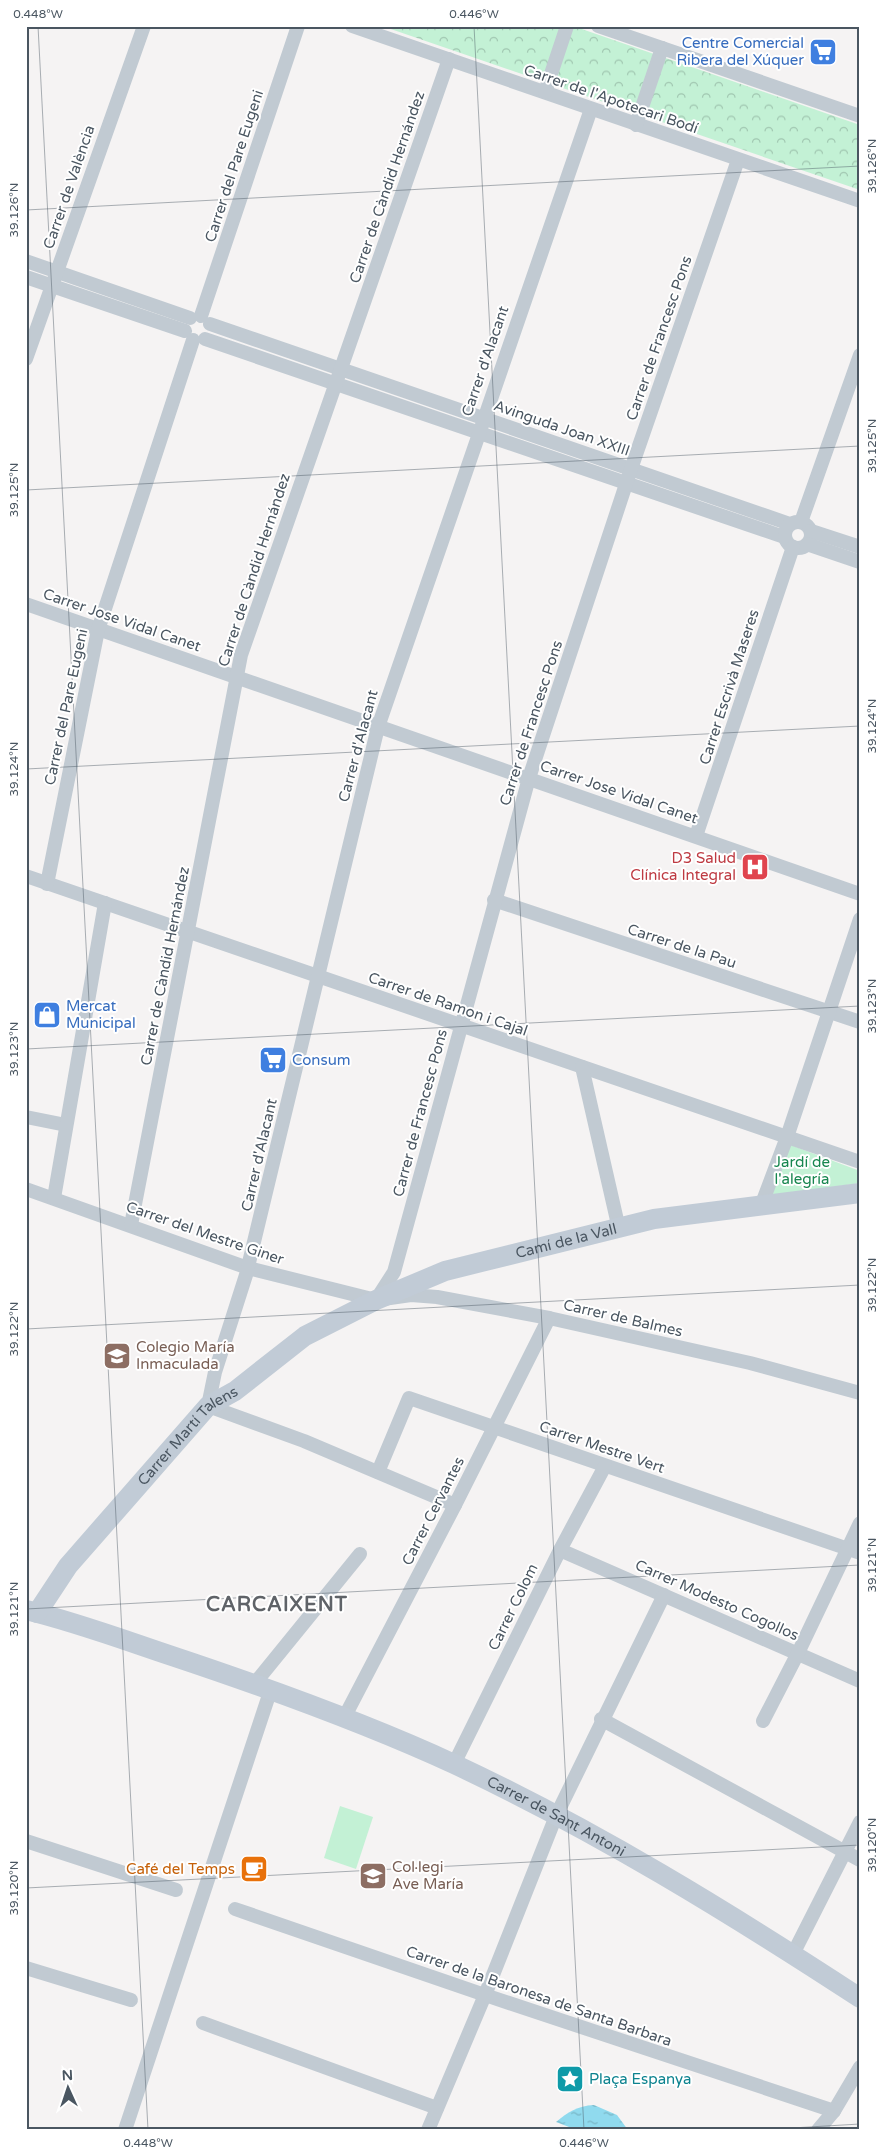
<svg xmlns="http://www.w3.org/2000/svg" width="886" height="2156" font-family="'Varela Round',sans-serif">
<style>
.forest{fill:url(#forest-crowns)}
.garden{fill:#c3f1d5}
.water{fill:url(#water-ripples)}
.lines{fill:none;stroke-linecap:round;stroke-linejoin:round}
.street{stroke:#c1cad2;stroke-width:14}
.secondary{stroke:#c1cbd6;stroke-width:20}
.ticks{fill:none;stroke:#4a5661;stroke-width:1;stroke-opacity:0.45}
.labels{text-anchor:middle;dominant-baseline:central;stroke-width:4;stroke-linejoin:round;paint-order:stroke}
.shop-label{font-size:15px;fill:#366cbe;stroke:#fff;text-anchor:start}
.street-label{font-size:15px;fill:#4a5661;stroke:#fff}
.health-label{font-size:15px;fill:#be3a42;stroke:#fff;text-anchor:end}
.park-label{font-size:15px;fill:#17864f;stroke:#fff}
.education-label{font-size:15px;fill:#785e54;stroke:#fff;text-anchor:start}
.food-label{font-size:15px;fill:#c56008;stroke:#fff;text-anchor:end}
.culture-label{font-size:15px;fill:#0d838f;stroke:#fff;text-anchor:start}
.district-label{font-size:20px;font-weight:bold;letter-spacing:1px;fill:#5f6368;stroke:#fff}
.neatline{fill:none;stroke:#4a5661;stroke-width:2}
.ticks-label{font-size:12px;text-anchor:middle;fill:#4a5661}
</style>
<defs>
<pattern id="forest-crowns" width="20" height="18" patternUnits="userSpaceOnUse" patternTransform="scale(1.25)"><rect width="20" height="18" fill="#c3f1d5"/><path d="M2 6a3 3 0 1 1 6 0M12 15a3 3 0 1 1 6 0" fill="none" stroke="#a0c6b0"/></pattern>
<pattern id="water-ripples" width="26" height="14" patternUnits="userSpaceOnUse" patternTransform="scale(1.25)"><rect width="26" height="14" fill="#90daee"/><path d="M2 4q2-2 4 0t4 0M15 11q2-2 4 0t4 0" fill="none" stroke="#78b4c4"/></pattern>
</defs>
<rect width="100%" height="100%" fill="#f5f3f3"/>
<!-- forest -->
<path class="forest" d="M382,26h191l287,99v65z"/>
<!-- garden -->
<g class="garden">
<path d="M788,1144l72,27v12l-88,13z"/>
<path d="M340,1806l33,11 -17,52 -32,-11z"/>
</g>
<!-- water -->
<path class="water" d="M594,2105l23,10 11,15h-51l-21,-8c12,-10 21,-16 38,-17z"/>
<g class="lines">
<!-- street -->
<g class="street">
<path d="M352,26l508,175"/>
<path d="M598,26l262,90"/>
<path d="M545,92l22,-66"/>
<path d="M636,125l26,-77"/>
<path d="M26,261l164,57"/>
<path d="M26,277l159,54"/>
<path d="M201,316l97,-290"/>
<path d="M210,324l580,200"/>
<path d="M205,339l579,198"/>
<path d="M26,359l118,-333"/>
<circle cx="798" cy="535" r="13"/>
<path d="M801,522l59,-167"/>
<path d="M811,531l49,16"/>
<path d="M807,544l53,18"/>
<path d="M26,604l834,290"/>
<path d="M696,836l97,-289"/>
<path d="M26,876l834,286"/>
<path d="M47,884l51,-254 95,-290"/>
<path d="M494,900l366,122"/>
<path d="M582,1067l37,162"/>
<path d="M26,1117l40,8"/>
<path d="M26,1189l222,79 128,32 35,-5 26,2 112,21 201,45 110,30"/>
<path d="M54,1198l51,-295"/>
<path d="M761,1206l26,-69 73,-218"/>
<path d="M131,1225l110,-570 208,-596"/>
<path d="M376,1300l18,-28 135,-494 102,-309 107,-309"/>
<path d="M378,1472l31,-74 451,155"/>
<path d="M455,1505l-151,-64 -96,-35 7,-34 31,-97 132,-548 213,-618"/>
<path d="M560,1550l300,131"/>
<path d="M255,1683l105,-129"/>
<path d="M344,1718l111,-213 94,-187"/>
<path d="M601,1719l259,141"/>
<path d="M763,1721l35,-68 62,-130"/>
<path d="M454,1764l106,-214 45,-84"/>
<path d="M26,1841l150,49"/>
<path d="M235,1909l250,86 349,116"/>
<path d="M793,1954l67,-132"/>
<path d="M26,1968l105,32"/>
<path d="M203,2023l234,85"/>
<path d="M125,2130l146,-441"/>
<path d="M428,2130l57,-135 71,-179 108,-221"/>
<path d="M818,2130l16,-19 26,-44"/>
</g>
<!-- secondary -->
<g class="secondary">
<path id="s1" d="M26,1610c50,12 98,30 146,46 96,32 191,66 282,108 141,66 276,149 406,234"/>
<path id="s2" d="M37,1613l31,-47 140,-160 27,-15 70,-55 71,-36 69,-29 209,-52 206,-26"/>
</g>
</g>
<!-- ticks -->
<path class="ticks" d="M38,26l110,2104M474,26l110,2104M26,210l834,-44M26,490l834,-44M26,769l834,-43M26,1049l834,-43M26,1329l834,-44M26,1609l834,-44M26,1888l834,-43M758,2130l102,-6"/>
<!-- icons -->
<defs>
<g id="supermarket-square" transform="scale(1.4375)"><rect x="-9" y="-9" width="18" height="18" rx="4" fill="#3f7fe0" stroke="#fff"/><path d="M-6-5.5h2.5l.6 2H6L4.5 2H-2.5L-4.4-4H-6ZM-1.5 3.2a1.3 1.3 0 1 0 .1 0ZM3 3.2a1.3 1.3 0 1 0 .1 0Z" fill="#fff"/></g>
<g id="hospital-square" transform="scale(1.4375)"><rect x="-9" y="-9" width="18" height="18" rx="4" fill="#e0444e" stroke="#fff"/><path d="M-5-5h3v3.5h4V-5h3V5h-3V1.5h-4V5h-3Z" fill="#fff"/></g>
<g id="shop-square" transform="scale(1.4375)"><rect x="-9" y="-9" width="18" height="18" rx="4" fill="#3f7fe0" stroke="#fff"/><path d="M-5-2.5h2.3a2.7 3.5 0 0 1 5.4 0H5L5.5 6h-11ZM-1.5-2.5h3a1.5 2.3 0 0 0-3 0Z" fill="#fff"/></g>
<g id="school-square" transform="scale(1.4375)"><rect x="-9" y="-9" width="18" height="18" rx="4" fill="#8d6e63" stroke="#fff"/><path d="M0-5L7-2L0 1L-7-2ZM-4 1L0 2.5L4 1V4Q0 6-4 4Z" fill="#fff"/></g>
<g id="cafe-square" transform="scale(1.4375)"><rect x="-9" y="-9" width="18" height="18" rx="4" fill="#e8710a" stroke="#fff"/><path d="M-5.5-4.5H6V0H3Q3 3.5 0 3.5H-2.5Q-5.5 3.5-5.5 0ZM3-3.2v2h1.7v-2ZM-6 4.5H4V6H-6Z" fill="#fff"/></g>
<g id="sight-square" transform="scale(1.4375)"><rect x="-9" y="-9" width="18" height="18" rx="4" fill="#0f9aa8" stroke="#fff"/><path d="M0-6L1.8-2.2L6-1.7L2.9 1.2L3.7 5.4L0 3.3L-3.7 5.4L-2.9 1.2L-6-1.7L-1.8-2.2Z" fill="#fff"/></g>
</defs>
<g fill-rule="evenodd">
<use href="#supermarket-square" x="823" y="52"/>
<use href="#hospital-square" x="755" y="867"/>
<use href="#shop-square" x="47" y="1015"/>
<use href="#supermarket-square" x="273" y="1060"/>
<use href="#school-square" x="117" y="1356"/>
<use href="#cafe-square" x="254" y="1869"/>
<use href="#school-square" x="373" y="1876"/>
<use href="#sight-square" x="570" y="2079"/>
</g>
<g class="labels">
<!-- shop labels -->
<g class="shop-label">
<text x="804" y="43" text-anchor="end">Centre Comercial<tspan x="804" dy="17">Ribera del Xúquer</tspan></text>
<text x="66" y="1006">Mercat<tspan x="66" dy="17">Municipal</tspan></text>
<text x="292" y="1060">Consum</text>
</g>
<!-- street labels -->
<g class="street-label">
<text transform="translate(611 99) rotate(19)">Carrer de l'Apotecari Bodí</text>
<text transform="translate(234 166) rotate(-72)">Carrer del Pare Eugeni</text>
<text transform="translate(69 187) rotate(-71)">Carrer de València</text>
<text transform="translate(387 187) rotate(-71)">Carrer de Càndid Hernández</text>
<text transform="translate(659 338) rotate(-71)">Carrer de Francesc Pons</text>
<text transform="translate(485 361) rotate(-71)">Carrer d'Alacant</text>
<text transform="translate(562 428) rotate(19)">Avinguda Joan XXIII</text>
<text transform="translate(254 570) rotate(-72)">Carrer de Càndid Hernández</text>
<text transform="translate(122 620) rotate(19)">Carrer Jose Vidal Canet</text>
<text transform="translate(729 687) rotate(-72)">Carrer Escrivà Maseres</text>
<text transform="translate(66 707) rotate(-78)">Carrer del Pare Eugeni</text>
<text transform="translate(531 723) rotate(-72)">Carrer de Francesc Pons</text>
<text transform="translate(358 746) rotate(-75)">Carrer d'Alacant</text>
<text transform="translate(619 792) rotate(19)">Carrer Jose Vidal Canet</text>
<text transform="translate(682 946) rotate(18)">Carrer de la Pau</text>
<text transform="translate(165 966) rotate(-79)">Carrer de Càndid Hernández</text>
<text transform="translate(448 1004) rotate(19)">Carrer de Ramon i Cajal</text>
<text transform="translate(420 1113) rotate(-75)">Carrer de Francesc Pons</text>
<text transform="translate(259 1155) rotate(-77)">Carrer d'Alacant</text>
<text transform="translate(205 1233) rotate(19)">Carrer del Mestre Giner</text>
<text stroke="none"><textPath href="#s2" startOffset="668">Camí de la Vall</textPath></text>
<text transform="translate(623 1318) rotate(13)">Carrer de Balmes</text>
<text stroke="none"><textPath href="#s2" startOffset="234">Carrer Martí Talens</textPath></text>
<text transform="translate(602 1447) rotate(19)">Carrer Mestre Vert</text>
<text transform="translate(433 1511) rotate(-63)">Carrer Cervantes</text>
<text transform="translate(717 1600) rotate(24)">Carrer Modesto Cogollos</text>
<text transform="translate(513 1607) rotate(-64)">Carrer Colom</text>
<text stroke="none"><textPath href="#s1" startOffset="570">Carrer de Sant Antoni</textPath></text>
<text transform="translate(539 1996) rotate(19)">Carrer de la Baronesa de Santa Barbara</text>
</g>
<!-- health labels -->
<g class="health-label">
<text x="736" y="858">D3 Salud<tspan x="736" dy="17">Clínica Integral</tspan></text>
</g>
<!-- park labels -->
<g class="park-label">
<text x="802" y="1162">Jardí de<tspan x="802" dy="17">l'alegría</tspan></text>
</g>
<!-- education labels -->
<g class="education-label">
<text x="136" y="1347">Colegio María<tspan x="136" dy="17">Inmaculada</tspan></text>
<text x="392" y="1867">Col·legi<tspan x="392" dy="17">Ave María</tspan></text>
</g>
<!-- food labels -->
<g class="food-label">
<text x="235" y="1869">Café del Temps</text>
</g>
<!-- culture labels -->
<g class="culture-label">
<text x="589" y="2079">Plaça Espanya</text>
</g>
<!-- district labels -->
<g class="district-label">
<text x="277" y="1605">CARCAIXENT</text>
</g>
</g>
<!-- border -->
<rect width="886" height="2156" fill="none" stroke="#ffffff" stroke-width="55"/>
<!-- north arrow -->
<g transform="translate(68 2088) rotate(357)" stroke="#ffffff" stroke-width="4" paint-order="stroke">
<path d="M0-4L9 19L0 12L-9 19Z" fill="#4a5661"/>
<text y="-8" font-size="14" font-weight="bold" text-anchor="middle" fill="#4a5661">N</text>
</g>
<rect x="28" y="28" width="830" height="2100" class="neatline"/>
<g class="ticks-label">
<text x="38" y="18">0.448°W</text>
<text x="474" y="18">0.446°W</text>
<text transform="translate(872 166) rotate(-90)" y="4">39.126°N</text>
<text transform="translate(14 210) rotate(-90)" y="4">39.126°N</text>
<text transform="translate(872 446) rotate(-90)" y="4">39.125°N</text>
<text transform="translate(14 490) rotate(-90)" y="4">39.125°N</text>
<text transform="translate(872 726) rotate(-90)" y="4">39.124°N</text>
<text transform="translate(14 769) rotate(-90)" y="4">39.124°N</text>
<text transform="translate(872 1006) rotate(-90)" y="4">39.123°N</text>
<text transform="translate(14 1049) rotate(-90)" y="4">39.123°N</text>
<text transform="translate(872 1285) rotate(-90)" y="4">39.122°N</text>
<text transform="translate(14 1329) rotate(-90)" y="4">39.122°N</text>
<text transform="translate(872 1565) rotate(-90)" y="4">39.121°N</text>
<text transform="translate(14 1609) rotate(-90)" y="4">39.121°N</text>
<text transform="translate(872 1845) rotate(-90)" y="4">39.120°N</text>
<text transform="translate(14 1888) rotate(-90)" y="4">39.120°N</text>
<text x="148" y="2147">0.448°W</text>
<text x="584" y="2147">0.446°W</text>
</g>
</svg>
